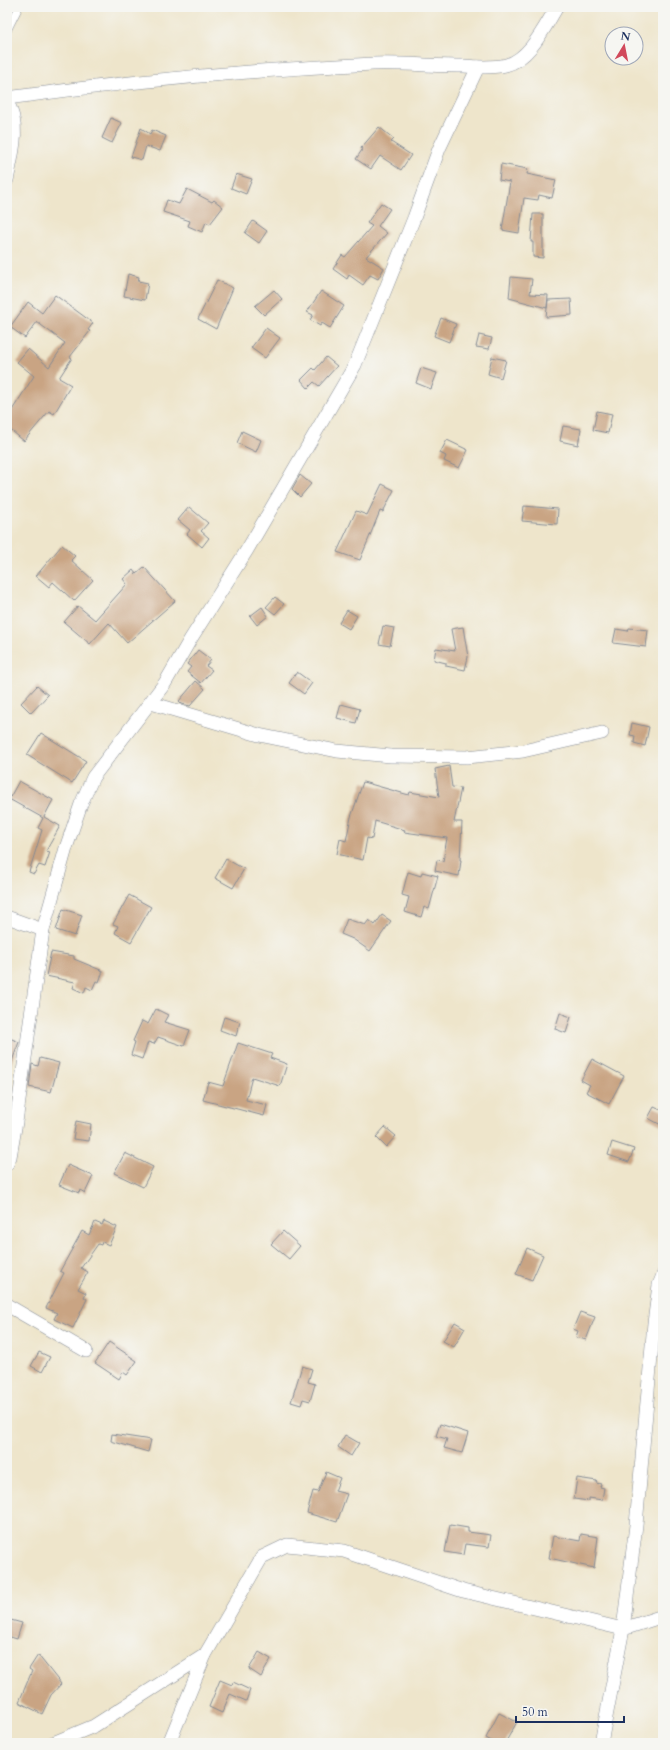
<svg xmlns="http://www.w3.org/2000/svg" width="670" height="1750" font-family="Cardo,serif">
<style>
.building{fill:#c9a483}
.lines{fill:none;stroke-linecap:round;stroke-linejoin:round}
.service-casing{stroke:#848a94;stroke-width:8}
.minor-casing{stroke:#848a94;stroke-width:14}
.service{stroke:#fff;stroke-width:7}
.minor{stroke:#fff;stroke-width:13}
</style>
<rect width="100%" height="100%" fill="#f6f6f2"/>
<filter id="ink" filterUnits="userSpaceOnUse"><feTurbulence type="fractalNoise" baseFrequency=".025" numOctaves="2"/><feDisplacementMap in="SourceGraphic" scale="8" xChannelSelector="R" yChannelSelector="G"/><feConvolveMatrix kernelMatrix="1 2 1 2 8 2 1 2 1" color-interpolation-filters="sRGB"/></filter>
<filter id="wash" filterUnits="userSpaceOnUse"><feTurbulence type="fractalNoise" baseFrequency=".012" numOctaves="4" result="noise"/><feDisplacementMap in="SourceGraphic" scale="16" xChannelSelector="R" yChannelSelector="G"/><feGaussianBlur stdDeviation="0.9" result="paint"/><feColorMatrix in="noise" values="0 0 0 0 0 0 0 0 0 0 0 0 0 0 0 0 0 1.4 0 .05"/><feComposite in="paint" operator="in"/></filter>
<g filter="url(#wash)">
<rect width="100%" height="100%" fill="#eee5cb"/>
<g id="blocks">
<!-- building -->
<g class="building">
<path d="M111,118l11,5 -10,20 -10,-5z"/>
<path d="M379,127l15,12 -3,3 20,13 -10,15 -21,-14 -9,13 -15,-10 6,-9 -1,-2z"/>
<path d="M141,128l9,6 2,-4 14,6 -6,15 -14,-5 -4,14 -11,-3z"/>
<path d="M501,164l27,5 -1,5 29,6 -4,18 -13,-3 -1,5 -14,-2 -5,35 -17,-3 8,-48 -11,-2z"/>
<path d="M236,174l16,5 -6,15 -15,-6z"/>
<path d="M187,189l25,13 2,-2 9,7 -13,17 -4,-2 -4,10 -14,-6 2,-5 -27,-9 4,-12 12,4z"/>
<path d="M381,203l9,6 -12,17 9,7 -21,24 18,11 -6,11 -8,-4 -7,10 -14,-10 -2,4 -14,-10 9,-14 3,2 27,-31 -5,-3z"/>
<path d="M533,214h10v44l-10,-1v-15h-2z"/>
<path d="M253,221l14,10 -8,12 -14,-10z"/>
<path d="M128,274l11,3 -1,4 10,2 -3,17 -21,-4z"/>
<path d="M511,277l21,2 -2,15 18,1 -1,13 -38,-10z"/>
<path d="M217,280l16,8 -17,41 -18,-10z"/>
<path d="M274,290l8,9 -18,16 -9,-9z"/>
<path d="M321,291l23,15 -14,22 -8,-5 -2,3 -10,-6 3,-5 -6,-3z"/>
<path d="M55,295l38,28 -5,7 2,1 -20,26 2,1 -13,20 12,7 -17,29 -5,-3 -25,30 -17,-14v-9l27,-42 -17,-14 11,-13 21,18 16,-24 -28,-21 -12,16 -15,-11 18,-25 14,11z"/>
<path d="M571,299l1,16 -26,2 2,-17z"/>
<path d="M441,318l15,6 -7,18 -15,-6z"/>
<path d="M266,328l14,10 -15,20 -14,-10z"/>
<path d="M479,335l13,3 -3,11 -13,-2z"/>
<path d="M326,357l11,9 -18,20 -5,-4 -6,6 -7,-8 12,-12 2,2z"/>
<path d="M492,357l14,3 -5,18 -13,-4z"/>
<path d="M421,368l16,5 -6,16 -15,-6z"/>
<path d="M597,411l15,3 -4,19 -15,-3z"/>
<path d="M563,426l18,3 -3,16 -18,-4z"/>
<path d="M242,431l19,9 -5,12 -19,-9z"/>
<path d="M447,440l21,10 -9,18 -15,-7 2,-5 -6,-3z"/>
<path d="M300,475l11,9 -11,13 -8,-8z"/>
<path d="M382,484l12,6 -11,22 -3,-1 -20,49 -23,-8 19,-41 11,4z"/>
<path d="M524,506l34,3 -1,15 -35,-3z"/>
<path d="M189,507l19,16 -7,8 8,7 -7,9 -15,-13 3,-4 -12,-10z"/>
<path d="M62,545l13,11 -4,4 22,20 -19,21 -21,-19 -4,5 -13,-11z"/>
<path d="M144,567l31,34 -48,42 -18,-20 -19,21 -26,-22 14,-16 17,14 32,-36 -4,-5 10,-9 3,4z"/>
<path d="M275,597l9,7 -9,10 -9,-7z"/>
<path d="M262,607l6,9 -11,9 -7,-9z"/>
<path d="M347,610l10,6 -8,13 -10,-6z"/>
<path d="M383,626l11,2 -4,18 -11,-2z"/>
<path d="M463,627l5,30 -3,13 -19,-4v-3l-12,-3 2,-12 19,3 -4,-22z"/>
<path d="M629,628l19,2 -2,17 -33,-4 3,-14 12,2z"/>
<path d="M198,650l13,10 -5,6 6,4 -11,13 -14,-11 4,-5 -4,-3z"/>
<path d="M297,672l15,11 -8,11 -15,-11z"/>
<path d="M196,681l9,8 -15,17 -8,-2 -3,-3z"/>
<path d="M37,686l11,9 -17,18 -10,-10z"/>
<path d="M341,704l19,5 -4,14 -19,-5z"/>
<path d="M632,723l17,4 -4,19 -11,-3 1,-7 -5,-1z"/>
<path d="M41,733l45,28 -14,22 -45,-28z"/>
<path d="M449,766l3,21 9,1 -7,34h8l-2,38h1l-2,16 -24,-5 2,-11 6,1 4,-23 -43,-6 1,-2 -30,-9 -3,18 -5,-1 -4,22 -26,-6 3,-15 6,2 5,-24 12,-35 46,13 1,-3 29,5 -4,-28z"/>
<path d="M19,781l34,19 -9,17 16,9 -14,25 4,1 -5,15 -6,-2 -5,9 -5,-2 13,-42 -4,-2 5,-10 -34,-19z"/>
<path d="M226,859l18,10 -11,19 -18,-10z"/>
<path d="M408,872l13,4 1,-4 16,4 -9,33 -5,-2 -3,10 -16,-5 4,-15 -7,-2z"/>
<path d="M129,895l22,12 -20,35 -16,-9 3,-7 -5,-2z"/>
<path d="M63,909l19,6 -7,21 -19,-6z"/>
<path d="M382,915l9,6 -21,30 -17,-12 -12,-5 6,-15 18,6 4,-5 6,5z"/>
<path d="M51,952l23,4v3l29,12 -4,11 -3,-1 -4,9 -6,-3 -2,6 -11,-5 2,-6 -29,-6z"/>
<path d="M156,1009l12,6 -4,7 26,8 -6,16 -26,-9 -4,7 -6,-2 -6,17 -11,-4 4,-13 -2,-1 9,-20 6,3z"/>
<path d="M560,1013l11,4 -5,16 -11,-4z"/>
<path d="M224,1017l16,5 -4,14 -16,-6z"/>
<path d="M7,1037l12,5 -11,30 -1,-1z"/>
<path d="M238,1043l34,11 -2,4 17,6 -7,22 -28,-9 -6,23 21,5 -3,11 -61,-16 5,-18 15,4z"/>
<path d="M40,1058l19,5 -8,29 -22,-5 3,-23 6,2z"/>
<path d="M592,1059l32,17 -15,28 -23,-12 4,-7 -9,-5z"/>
<path d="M654,1107l9,4v15l-15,-8z"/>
<path d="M76,1121l15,3 -2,17 -16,-2z"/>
<path d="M385,1127l11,9 -10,11 -10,-10z"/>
<path d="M612,1142l22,7 -5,13 -21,-7z"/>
<path d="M125,1153l28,14 -10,20 -29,-14z"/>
<path d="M68,1165l25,11 -8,17 -5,-3 -1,3 -20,-8z"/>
<path d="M104,1221l13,6 -8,18 -7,-3 -1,3 -3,-1 -17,24 7,4 -10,17 8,4 -2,4 3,2 -14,29 -19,-9 3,-6 -11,-5 18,-35 -4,-2 22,-40 7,4 6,-13 7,3z"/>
<path d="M283,1231l17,15 -11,13 -18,-15z"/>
<path d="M527,1248l16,7 -11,25 -16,-6z"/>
<path d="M580,1312l15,5 -9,23 -10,-3 2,-6 -5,-2z"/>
<path d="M455,1322l10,6 -11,19 -11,-6z"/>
<path d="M109,1342l28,19 -10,14 -4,-3 -4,7 -24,-16z"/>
<path d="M39,1352l11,5 -8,15 -11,-6z"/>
<path d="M302,1366l10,3 -4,13 7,2 -5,17 -7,-2 -2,6 -10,-3z"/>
<path d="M440,1424l28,9 -6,20 -18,-5 3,-9 -11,-3z"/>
<path d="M112,1434l39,6 -3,12 -37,-11z"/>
<path d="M345,1435l14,8 -8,13 -13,-9z"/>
<path d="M326,1472l14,6 -5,13 12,3 -10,28 -30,-9 6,-22 5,1z"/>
<path d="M577,1478l20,3 -1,2 5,1 -1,3 4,1 -2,12 -13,-2v3l-15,-2z"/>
<path d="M450,1525l18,3v4l23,3 -2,12 -24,-3 -2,11 -18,-3z"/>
<path d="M581,1534l17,3 -4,31 -45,-10 4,-22 27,5z"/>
<path d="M7,1619l15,4 -5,16 -10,-3z"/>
<path d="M259,1652l12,7 -10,18 -12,-8z"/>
<path d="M38,1655l23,29 -10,11 -9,19 -23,-12 13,-31 -3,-2z"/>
<path d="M220,1680l12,5 1,-3 17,8 -4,11 -16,-7 -8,19 -13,-6z"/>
<path d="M499,1713l18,9 -12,21h-10l-9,-5z"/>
</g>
</g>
</g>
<g filter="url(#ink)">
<use href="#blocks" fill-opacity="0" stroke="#848a94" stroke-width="1"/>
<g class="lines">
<!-- service casing -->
<g class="service-casing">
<path id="service" d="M7,31l12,-24"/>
</g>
<!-- minor casing -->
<g class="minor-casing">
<g id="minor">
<path d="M7,98c122,-17 244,-28 366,-34 30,-1 61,2 91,2 13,1 29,2 42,-1 24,-6 39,-39 51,-58"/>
<path d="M7,102c14,23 5,53 0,78"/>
<path d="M151,703l108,32 78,16 54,5 76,1 56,-6 79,-18"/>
<path d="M7,917l36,13"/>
<path d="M7,1164l3,-7 6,-35 27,-192 23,-82 15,-44 12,-27 72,-94 25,-43 57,-90 108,-185 59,-147 25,-69 39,-82"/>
<path d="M7,1305l79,46"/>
<path d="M53,1743l41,-17 111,-71"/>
<path d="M169,1743l36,-88 57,-98 25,-12 57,6 119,40 160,38 40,-13"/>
<path d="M601,1743l22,-114 13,-104 18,-202 5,-38 4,-10"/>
</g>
</g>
<!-- service -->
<use href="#service" class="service"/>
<!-- minor -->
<use href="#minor" class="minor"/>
</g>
</g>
<!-- margin -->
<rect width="670" height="1750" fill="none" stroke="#f6f6f2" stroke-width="24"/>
<!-- north arrow -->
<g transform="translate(624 46) rotate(10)"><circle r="19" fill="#f6f6f2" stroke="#9ea6b7"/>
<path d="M0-3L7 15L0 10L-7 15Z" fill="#d1495b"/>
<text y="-6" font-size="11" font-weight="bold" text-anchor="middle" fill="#1b2f5e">N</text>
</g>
<!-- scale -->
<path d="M516 1716v6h108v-6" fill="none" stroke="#1b2f5e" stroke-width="2"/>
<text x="522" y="1716" font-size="12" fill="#1b2f5e" stroke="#f6f6f2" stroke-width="3" paint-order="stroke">50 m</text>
</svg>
